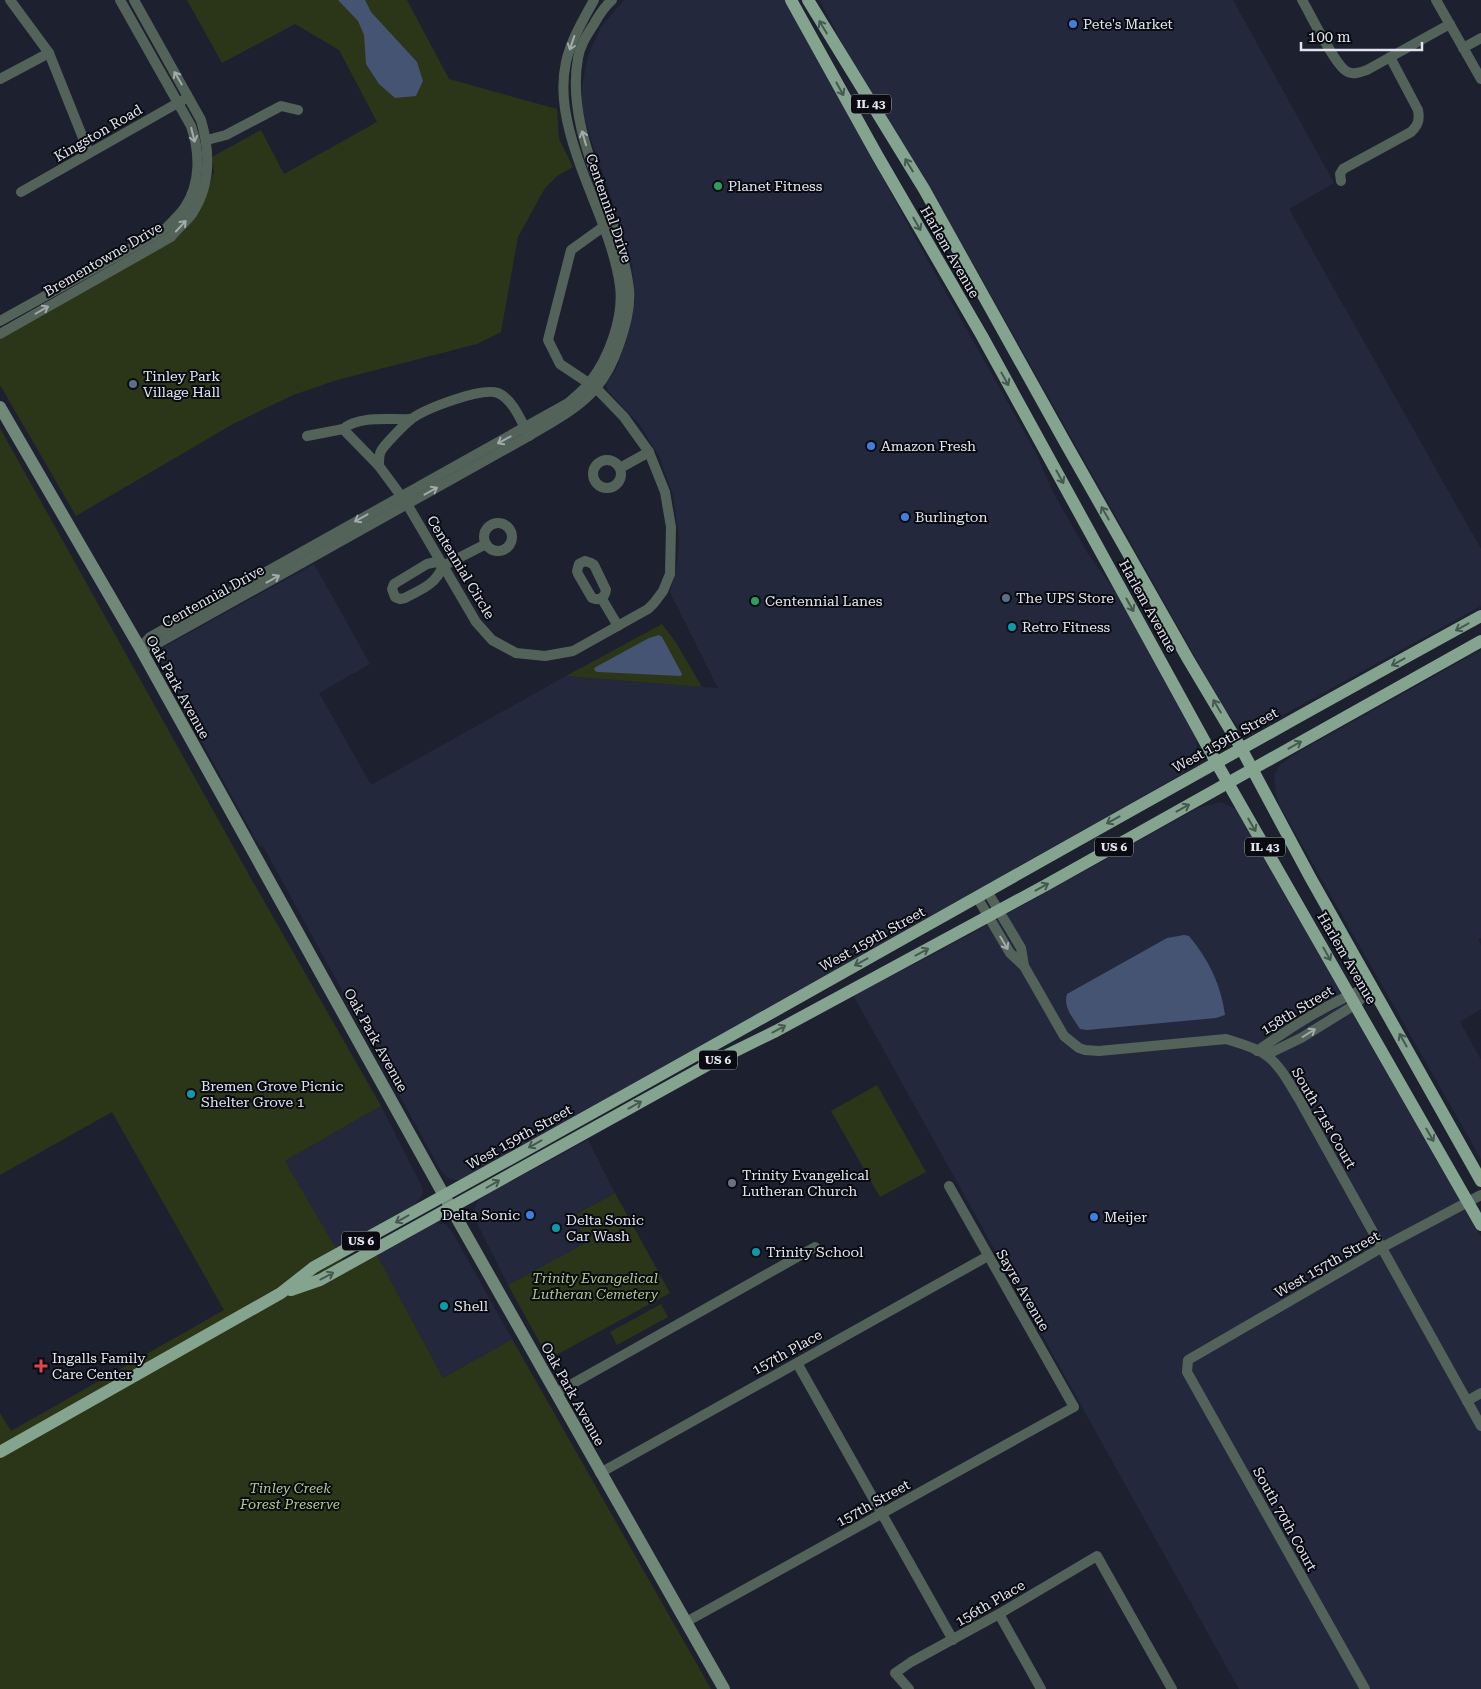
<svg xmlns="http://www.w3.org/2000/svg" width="1481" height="1689" font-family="'Roboto Serif',serif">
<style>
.built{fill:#23283c}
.green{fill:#2b3518}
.water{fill:#455473}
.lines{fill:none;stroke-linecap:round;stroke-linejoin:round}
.street{stroke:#546359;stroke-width:10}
.secondary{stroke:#6f8878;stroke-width:12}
.primary{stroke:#84a48f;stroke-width:12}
.oneway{stroke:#465850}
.oneway2{stroke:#a2aaab}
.shop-dot{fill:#3f7fe0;stroke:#090b11;stroke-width:2}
.leisure-dot{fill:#2e9e5b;stroke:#090b11;stroke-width:2}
.service-dot{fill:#5c6f8a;stroke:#090b11;stroke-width:2}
.culture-dot{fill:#0f9aa8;stroke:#090b11;stroke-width:2}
.worship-dot{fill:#6b7280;stroke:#090b11;stroke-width:2}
.health-dot{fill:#e0444e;stroke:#090b11;stroke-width:2}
.labels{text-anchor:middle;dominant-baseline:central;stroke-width:4;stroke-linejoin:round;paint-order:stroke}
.shield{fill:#090b11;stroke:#a0a3ac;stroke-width:1}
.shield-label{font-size:12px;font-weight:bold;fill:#e1e4ee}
.poi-label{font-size:14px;fill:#e1e4ee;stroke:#090b11;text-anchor:start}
.street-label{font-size:14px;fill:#e1e4ee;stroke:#090b11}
.park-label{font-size:14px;font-style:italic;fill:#b3c88c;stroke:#090b11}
</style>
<rect width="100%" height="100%" fill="#1d212f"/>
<!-- built -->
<g class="built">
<path d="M624,0h162l58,103 64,122 127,226 18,41 35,62 26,35 75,133 7,18 2,13 -8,13 -8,8 -35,20 -685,386h-7l-7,-2 -7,-7 -178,-325 -3,1 -107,-194 161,-89 56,100 -51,29 52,92 195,-109 152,12 -48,-96 7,-26 2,-28 -6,-43 -14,-39 -20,-32 -30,-32 -3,-6 1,-4 10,-14 11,-35 7,-33 -3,-36 -16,-52 -29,-85 -5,-20v-21l6,-30 13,-29z"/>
<path d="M820,0h413l101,183 -45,26 192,340v57l-218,120 -10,4 -9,-1 -7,-4 -12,-15 -303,-537 -40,-60 -34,-58z"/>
<path d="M1481,650v288l-3,2 3,5v64l-21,13 21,38v99l-201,-353 -4,-13 -2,-17 5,-10 16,-12z"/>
<path d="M1220,802l17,7 10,16 234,412v452h-242l-386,-694 87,-44 258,-143z"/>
<path d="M381,1106l42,83 -1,7 -10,11 -76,43 -51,-89z"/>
<path d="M588,1140l27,53 -42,23 14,26 -79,43 -32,-64 -2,-12 6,-11z"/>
<path d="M436,1223l9,1 6,6 61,109 -69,39 -66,-123z"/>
</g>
<!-- green -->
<g class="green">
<path d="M187,0h220l42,79 108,30 2,30 14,28 -16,9 -12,12 -27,49 -17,95 -24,12 -140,36 -44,15 -60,29 -157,92 -76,-131v-46l171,-97 29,-30 14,-40 -2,-15 49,-27 23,44 93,-52 -38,-72 -44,-26 -73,39z"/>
<path d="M0,428l248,445 133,233 -96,55 64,110 28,-16 66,123 69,-39 199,350h-711v-276l11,18 213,-121 -112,-198 -112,63z"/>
<path d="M662,624l13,17 27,46 -136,-11z"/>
<path d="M877,1085l49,87 -46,25 -49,-86z"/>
<path d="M615,1193l55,100 -121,66 -41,-74 79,-43 -14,-26z"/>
<path d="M661,1304l7,13 -51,28 -7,-13z"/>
</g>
<!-- water -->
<g class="water">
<path d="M338,0h27l6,12 46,50 6,19 -7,15 -21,2 -16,-14 -13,-20 -2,-29 -6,-14z"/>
<path d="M659,635l3,2 20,37 -1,2 -83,-4 -3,-1 -1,-3 55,-30z"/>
<path d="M1184,935l5,1c20,24 32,49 36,79l-9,3 -129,12 -7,-1c-7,-11 -17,-22 -13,-35l100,-56z"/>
</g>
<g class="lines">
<!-- street -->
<g class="street">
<path d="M10,0l39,53 40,100"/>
<path d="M1302,0c8,13 34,68 46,72 6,3 13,0 19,-2l83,-46"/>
<path d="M1436,0l45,79"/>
<path d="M1463,48l18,-10"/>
<path d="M0,79l49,-26"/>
<path d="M207,140l19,-5 55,-29 17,4"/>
<path d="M1341,181l-1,-7 3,-5 68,-37c7,-7 9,-12 7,-22l-28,-53"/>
<path d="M21,192l162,-92"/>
<path d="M0,321l164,-91c7,-7 16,-15 21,-23 16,-24 15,-55 6,-81l-71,-126"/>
<path d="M0,334l171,-97c6,-8 15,-15 21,-23 19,-29 18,-63 9,-94l-67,-120"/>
<path d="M307,436l36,-7"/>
<path d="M529,436c-7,-13 -16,-37 -31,-43 -17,-6 -74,16 -88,27 -5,4 -26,25 -29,31 -2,3 -2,10 -2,15l28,38 69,118 16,18 24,13 29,3 28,-5 75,-42 6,-6 9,-12 7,-17 1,-47 -6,-35 -16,-40 -25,-35 -28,-29 -36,-24 -12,-24 23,-90 32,-23"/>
<circle cx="607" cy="474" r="14"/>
<path d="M379,466l-36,-37c17,-14 47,-9 68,-10"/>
<path d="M620,468l29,-16"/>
<circle cx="498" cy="537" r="14"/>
<path d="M585,561l6,2 3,2 12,25c-1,8 -7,11 -14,8l-14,-24 -1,-3 2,-7z"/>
<path d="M436,562l7,4c-8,19 -21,23 -38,32l-5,1 -5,-2 -3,-8 2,-5 33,-20z"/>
<path d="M443,566l43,-22"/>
<path d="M602,599l16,27"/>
<path d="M140,648l15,-3 374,-209c23,-14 49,-27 67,-48 11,-13 18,-28 23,-43 6,-17 12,-38 10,-56 -9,-76 -65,-154 -51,-231 2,-13 9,-23 16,-34 5,-9 10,-17 18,-24"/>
<path d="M140,648l10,-11 418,-234c7,-6 16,-13 22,-21 19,-24 34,-65 30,-96 -6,-44 -29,-88 -43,-130 -10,-30 -18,-62 -11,-94 5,-22 17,-42 28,-62"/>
<path d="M987,891l34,57 3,18"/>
<path d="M977,897l33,56 14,13 40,70 15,12 6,2 14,1 127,-12c13,4 29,8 40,16 15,11 24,30 33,44l182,327"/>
<path d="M1257,1051c36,-25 74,-50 115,-65"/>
<path d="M1266,1055l35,-17 55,-34 16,-17"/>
<path d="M797,1363l156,277"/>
<path d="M556,1393l259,-146"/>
<path d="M1467,1401l14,-8"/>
<path d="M600,1473l388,-217"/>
<path d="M999,1614l42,75"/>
<path d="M686,1622l388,-215 -125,-221"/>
<path d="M909,1689l-14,-16 16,-11 88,-48 98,-58 75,133"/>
<path d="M1365,1689l-178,-317 1,-12 193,-112 100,-53"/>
</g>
<!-- secondary -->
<path class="secondary" d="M0,407l140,241 311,560 273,481"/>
<!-- primary -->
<g class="primary">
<path d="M791,0l86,155 105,181 234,426 265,463"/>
<path d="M808,0l116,189 142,255 122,215 53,89 69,129 171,304"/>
<path d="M291,1290l29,-10 391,-217 65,-32 270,-146 435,-244"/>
<path d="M0,1452l281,-159 33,-26c391,-213 776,-437 1167,-651"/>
</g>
</g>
<!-- one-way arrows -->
<defs><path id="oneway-shaft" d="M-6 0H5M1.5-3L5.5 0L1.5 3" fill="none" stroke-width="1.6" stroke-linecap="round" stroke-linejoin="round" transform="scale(1.25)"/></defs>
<g class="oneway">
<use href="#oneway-shaft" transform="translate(823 27) rotate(-121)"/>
<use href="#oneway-shaft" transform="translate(840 89) rotate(61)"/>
<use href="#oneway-shaft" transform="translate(909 165) rotate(-121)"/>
<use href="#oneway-shaft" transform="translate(917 224) rotate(60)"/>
<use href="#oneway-shaft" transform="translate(1005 379) rotate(61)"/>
<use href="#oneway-shaft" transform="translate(1060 477) rotate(61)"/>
<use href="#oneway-shaft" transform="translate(1105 513) rotate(-120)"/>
<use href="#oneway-shaft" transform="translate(1130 605) rotate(61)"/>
<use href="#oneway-shaft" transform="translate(1462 627) rotate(151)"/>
<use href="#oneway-shaft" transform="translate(1398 662) rotate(151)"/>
<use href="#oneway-shaft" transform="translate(1217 706) rotate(-121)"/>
<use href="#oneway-shaft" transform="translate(1295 745) rotate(-29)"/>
<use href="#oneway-shaft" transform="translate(1183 808) rotate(-29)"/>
<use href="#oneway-shaft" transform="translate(1113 820) rotate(151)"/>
<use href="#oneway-shaft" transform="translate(1252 825) rotate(60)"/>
<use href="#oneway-shaft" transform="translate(1042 887) rotate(-29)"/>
<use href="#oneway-shaft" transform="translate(922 952) rotate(-28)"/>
<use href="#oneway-shaft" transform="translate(1327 954) rotate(60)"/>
<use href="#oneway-shaft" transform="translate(861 962) rotate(151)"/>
<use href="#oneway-shaft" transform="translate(779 1029) rotate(-28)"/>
<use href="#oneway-shaft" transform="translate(1403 1040) rotate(-119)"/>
<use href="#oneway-shaft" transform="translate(635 1105) rotate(-29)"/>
<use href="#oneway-shaft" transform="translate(1430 1135) rotate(60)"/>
<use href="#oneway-shaft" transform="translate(535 1144) rotate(151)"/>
<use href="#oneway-shaft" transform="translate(493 1184) rotate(-30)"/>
<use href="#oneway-shaft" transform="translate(402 1219) rotate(151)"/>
<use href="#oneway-shaft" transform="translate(327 1276) rotate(-28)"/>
</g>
<g class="oneway2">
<use href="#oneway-shaft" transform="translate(572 43) rotate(109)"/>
<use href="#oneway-shaft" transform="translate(178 78) rotate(-120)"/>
<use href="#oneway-shaft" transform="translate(193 135) rotate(76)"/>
<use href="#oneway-shaft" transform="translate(584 138) rotate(-106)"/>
<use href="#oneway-shaft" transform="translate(181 226) rotate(-47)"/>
<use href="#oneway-shaft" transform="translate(42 310) rotate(-30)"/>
<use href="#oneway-shaft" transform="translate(504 440) rotate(151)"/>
<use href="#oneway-shaft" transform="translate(431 491) rotate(-29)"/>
<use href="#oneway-shaft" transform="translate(361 518) rotate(151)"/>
<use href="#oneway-shaft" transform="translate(273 579) rotate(-29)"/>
<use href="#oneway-shaft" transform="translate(1004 943) rotate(59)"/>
<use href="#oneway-shaft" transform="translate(1309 1033) rotate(-32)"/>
</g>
<!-- markers -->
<g class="shop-dot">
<circle cx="1073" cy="24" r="5"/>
<circle cx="871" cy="446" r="5"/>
<circle cx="905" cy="517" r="5"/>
<circle cx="530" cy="1215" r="5"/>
<circle cx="1094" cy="1217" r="5"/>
</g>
<g class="leisure-dot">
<circle cx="718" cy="186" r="5"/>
<circle cx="755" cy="601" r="5"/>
</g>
<g class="service-dot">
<circle cx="133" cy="384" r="5"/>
<circle cx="1006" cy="598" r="5"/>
</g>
<g class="culture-dot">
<circle cx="1012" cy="627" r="5"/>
<circle cx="191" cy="1094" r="5"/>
<circle cx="556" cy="1228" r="5"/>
<circle cx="756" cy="1252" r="5"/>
<circle cx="444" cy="1306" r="5"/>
</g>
<circle class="worship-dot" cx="732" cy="1183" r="5"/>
<path class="health-dot" d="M38.5 1358.5h5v5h5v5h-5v5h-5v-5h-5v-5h5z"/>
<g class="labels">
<!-- shield labels -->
<g class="shield">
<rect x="851" y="94.5" width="40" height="19" rx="4"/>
<rect x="1095" y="837.5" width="38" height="19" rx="4"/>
<rect x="1245" y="837.5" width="40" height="19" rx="4"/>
<rect x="699" y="1050.5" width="38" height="19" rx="4"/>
<rect x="342" y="1231.5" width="38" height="19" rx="4"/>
</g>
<g class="shield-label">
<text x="871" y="104">IL 43</text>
<text x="1114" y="847">US 6</text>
<text x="1265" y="847">IL 43</text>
<text x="718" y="1060">US 6</text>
<text x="361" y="1241">US 6</text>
</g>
<!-- poi labels -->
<g class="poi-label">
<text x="1083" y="24">Pete's Market</text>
<text x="728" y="186">Planet Fitness</text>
<text x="143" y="376">Tinley Park<tspan x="143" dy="16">Village Hall</tspan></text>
<text x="881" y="446">Amazon Fresh</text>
<text x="915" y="517">Burlington</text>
<text x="1016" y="598">The UPS Store</text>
<text x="765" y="601">Centennial Lanes</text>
<text x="1022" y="627">Retro Fitness</text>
<text x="201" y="1086">Bremen Grove Picnic<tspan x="201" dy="16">Shelter Grove 1</tspan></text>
<text x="742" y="1175">Trinity Evangelical<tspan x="742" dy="16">Lutheran Church</tspan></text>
<text x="520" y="1215" text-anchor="end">Delta Sonic</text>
<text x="1104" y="1217">Meijer</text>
<text x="566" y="1220">Delta Sonic<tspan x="566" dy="16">Car Wash</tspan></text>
<text x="766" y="1252">Trinity School</text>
<text x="454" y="1306">Shell</text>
<text x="52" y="1358">Ingalls Family<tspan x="52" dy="16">Care Center</tspan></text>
</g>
<!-- street labels -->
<g class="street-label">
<text transform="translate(98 133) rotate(-30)">Kingston Road</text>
<text transform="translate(609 208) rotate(71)">Centennial Drive</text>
<text transform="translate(950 252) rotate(60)">Harlem Avenue</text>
<text transform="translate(103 259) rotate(-30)">Brementowne Drive</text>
<text transform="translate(461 567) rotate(59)">Centennial Circle</text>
<text transform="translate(213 596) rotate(-29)">Centennial Drive</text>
<text transform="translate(1148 606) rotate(61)">Harlem Avenue</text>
<text transform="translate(178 687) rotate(61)">Oak Park Avenue</text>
<text transform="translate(1225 740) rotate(-29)">West 159th Street</text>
<text transform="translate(872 939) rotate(-29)">West 159th Street</text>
<text transform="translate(1347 958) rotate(60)">Harlem Avenue</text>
<text transform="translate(1297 1010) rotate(-31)">158th Street</text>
<text transform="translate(376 1040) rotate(61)">Oak Park Avenue</text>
<text transform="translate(1324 1118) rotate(60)">South 71st Court</text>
<text transform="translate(519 1137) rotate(-29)">West 159th Street</text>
<text transform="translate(1327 1264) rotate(-30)">West 157th Street</text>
<text transform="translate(1023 1290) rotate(60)">Sayre Avenue</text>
<text transform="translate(787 1352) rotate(-29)">157th Place</text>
<text transform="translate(573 1394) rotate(61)">Oak Park Avenue</text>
<text transform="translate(873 1503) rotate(-29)">157th Street</text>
<text transform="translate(1285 1519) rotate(61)">South 70th Court</text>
<text transform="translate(990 1603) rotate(-30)">156th Place</text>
</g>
<!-- park labels -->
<g class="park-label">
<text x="595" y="1278">Trinity Evangelical<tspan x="595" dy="16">Lutheran Cemetery</tspan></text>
<text x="290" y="1488">Tinley Creek<tspan x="290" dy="16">Forest Preserve</tspan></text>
</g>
</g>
<!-- scale -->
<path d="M1301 42v8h121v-8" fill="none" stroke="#e1e4ee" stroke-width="2.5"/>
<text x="1308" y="42" font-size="15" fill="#e1e4ee" stroke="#090b11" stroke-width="4" paint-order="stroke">100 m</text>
</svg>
